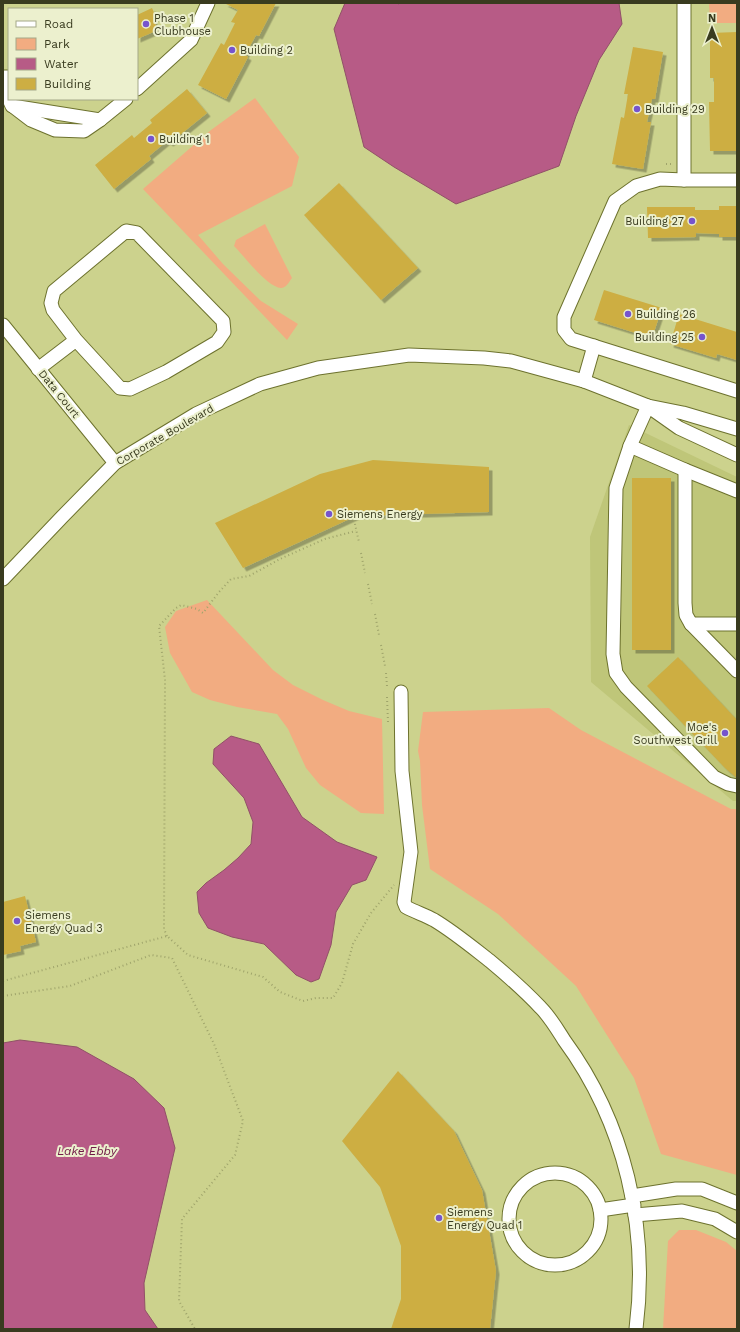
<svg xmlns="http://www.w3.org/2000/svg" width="740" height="1332" font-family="'Work Sans',sans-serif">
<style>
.built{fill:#bfc679}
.green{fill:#f2ac81}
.water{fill:#b75b86;stroke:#915167}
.building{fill:#cdae43;filter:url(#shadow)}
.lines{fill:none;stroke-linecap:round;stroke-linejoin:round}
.minor-casing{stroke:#6d722e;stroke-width:15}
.path{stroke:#9fa46b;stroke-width:2;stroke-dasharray:1 3;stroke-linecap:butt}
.minor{stroke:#fff;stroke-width:13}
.poi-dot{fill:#7654cd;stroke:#ecf0ce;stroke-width:1.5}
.labels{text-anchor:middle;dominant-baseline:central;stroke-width:4;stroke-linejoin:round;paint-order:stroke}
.poi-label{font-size:11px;fill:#393b1f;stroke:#ecf0ce;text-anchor:start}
.street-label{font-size:11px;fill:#393b1f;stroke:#ecf0ce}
.water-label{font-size:12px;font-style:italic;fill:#701a47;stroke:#ecf0ce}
</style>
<defs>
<filter id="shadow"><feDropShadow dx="3.5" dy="3.5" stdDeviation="0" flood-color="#0004"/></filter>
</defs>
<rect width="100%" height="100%" fill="#ccd28d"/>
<!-- built -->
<path class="built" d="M629,425l108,52v324h-4l-142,-119 -1,-145z"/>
<!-- green -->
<g class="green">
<path d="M709,3h28v20h-27z"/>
<path d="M255,98l44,59 -7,29 -94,49 25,29 38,37 37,23 -11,16 -144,-151 68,-59z"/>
<path d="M265,224l27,54c-3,4 -6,10 -11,10 -14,-1 -37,-32 -47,-42l2,-6z"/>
<path d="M207,600l66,70 20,15 30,15 26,11 33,8 2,95 -23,-1 -41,-28 -14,-17 -18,-39 -11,-15 -40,-7 -27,-7 -18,-8 -22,-39 -5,-26 11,-16z"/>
<path d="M549,708l32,22 150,79h6v366l-76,-21 -27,-76 -58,-92 -78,-72 -68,-45 -8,-64 -2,-44 -2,-10 5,-39z"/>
<path d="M679,1230h17l30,12 11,9v78h-74l5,-88z"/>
</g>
<!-- water -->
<g class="water">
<path d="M345,3h52l1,1 3,-1h218l3,21 -23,36 -23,56 -17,50 -103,38 -62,-37 -30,-20 -30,-118z"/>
<path d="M231,736l28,8 43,73 35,25 40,15 -11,23 -14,5 -16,27 -5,33 -12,34 -8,3 -15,-7 -32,-31 -32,-7 -24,-9 -9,-15 -2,-21 9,-9 18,-13 14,-12 13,-14 2,-22 -9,-24 -31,-34 1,-15z"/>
<path d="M20,1040l57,7 57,32 30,29 11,40 -31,135 1,27 13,19h-155v-286z"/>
</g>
<!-- building -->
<g class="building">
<path d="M224,3h52l-17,33 -3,-1 -11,20 3,2 -22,42 -28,-14 23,-42 3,2 11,-22 -4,-1 7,-12z"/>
<path d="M152,8l4,9 -3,2 5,11 -21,9v-24z"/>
<path d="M737,32v119h-27l-1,-49h5v-24h-4v-45z"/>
<path d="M633,47l30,5 -8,47h-3l-5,23h4l-8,47 -31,-5 9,-47 3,1 4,-24h-4z"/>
<path d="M187,89l20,24 -37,30 -3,-2 -18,15 2,3 -37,30 -19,-24 37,-30 2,3 18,-15 -2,-3z"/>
<path d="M339,183l79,85 -37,32 -77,-85z"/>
<path d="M719,206h18v31h-18v-3l-23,-1v4l-48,1 -1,-31h48v3h24z"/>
<path d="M604,290l58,18 -10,30 -58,-18z"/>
<path d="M679,314l58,18v28l-20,-6 -1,4 -46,-14z"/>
<path d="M373,460l116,7v45l-133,4 -113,52 -28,-45 105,-49z"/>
<rect x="632" y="478" width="39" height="172"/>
<path d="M678,657l59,63v58l-12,-10 -78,-82z"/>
<path d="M25,896l11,46 -16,4 1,5 -18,4v-53z"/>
<path d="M398,1071l56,60 28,59 14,81 -6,58h-99l10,-30v-53l-21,-59 -38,-46z"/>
</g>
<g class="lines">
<!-- minor casing -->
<g class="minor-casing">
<g id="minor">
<path d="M684,3v177h53"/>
<path d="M3,77h6"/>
<path d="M3,86l9,20 88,14 26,-21"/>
<path d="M137,89l54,-49 17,-37"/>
<path d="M14,107l17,13 24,10 29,1 16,-11"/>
<path d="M684,180l-24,-1 -24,7 -21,15 -51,116v13l7,9 166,52"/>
<path d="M3,325l112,138"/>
<path d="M38,369l38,-29 44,48 10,1 36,-17 51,-30 7,-10 -1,-11 -86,-88 -11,-2 -72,60 -3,12 2,7 23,30"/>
<path d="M584,381l10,-35"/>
<path d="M648,406l-18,40 -14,42 -3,166 3,19 10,14 88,90 14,7 9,2"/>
<path d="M652,409l27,19 58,27"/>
<path d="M630,446l55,24 52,21"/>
<path d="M685,470v133l1,12 5,9 46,47"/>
<path d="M3,579l59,-62 53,-54 81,-49 64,-30 58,-16 91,-13 75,3 27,3 73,20 64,25 35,7 54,16"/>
<path d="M691,624h46"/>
<path d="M401,692l1,79 9,81 -7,50 2,5c9,5 19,8 28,13 20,12 38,27 56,41 18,15 35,30 51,47 9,9 16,21 23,32 61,83 85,187 72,289"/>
<circle cx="555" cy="1219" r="46"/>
<path d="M632,1196l44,-7h26l35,14"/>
<path d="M600,1210l34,-5"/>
<path d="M635,1215l47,-4 33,8 22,13"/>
</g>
</g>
<!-- path -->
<g class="path">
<path d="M666,164h7"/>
<path d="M354,520l5,22"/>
<path d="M361,553l4,20"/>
<path d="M368,584l4,20"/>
<path d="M375,614l4,21"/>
<path d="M381,645l4,21"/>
<path d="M386,673l1,13"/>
<path d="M387,697l1,25"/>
<path d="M167,936l-3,-7 1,-249 -6,-54 17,-18 5,-3 16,4 6,4 16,-21 12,-13 18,-3 33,-18 43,-19 31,-8"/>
<path d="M3,981l164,-45 21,19 75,22 17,15 23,9 13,-3h17l9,-15 11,-39 18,-31 23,-28"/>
<path d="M3,996l67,-10 81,-31 21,3 42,86 29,77 -8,34 -53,64 -3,82 16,28"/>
</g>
<!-- minor -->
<use href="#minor" class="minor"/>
</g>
<!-- markers -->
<g class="poi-dot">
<circle cx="146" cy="24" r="4"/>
<circle cx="232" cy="50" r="4"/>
<circle cx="637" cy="109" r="4"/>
<circle cx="151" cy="139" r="4"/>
<circle cx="692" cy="221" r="4"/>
<circle cx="628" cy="314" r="4"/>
<circle cx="702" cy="337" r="4"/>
<circle cx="329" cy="514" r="4"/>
<circle cx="725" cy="733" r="4"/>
<circle cx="17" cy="921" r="4"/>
<circle cx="439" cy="1218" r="4"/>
</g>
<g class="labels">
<!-- poi labels -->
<g class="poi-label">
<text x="154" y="18">Phase 1<tspan x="154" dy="13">Clubhouse</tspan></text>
<text x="240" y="50">Building 2</text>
<text x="645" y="109">Building 29</text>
<text x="159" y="139">Building 1</text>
<text x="684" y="221" text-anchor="end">Building 27</text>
<text x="636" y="314">Building 26</text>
<text x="694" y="337" text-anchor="end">Building 25</text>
<text x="337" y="514">Siemens Energy</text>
<text x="717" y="727" text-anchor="end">Moe's<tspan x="717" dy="13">Southwest Grill</tspan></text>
<text x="25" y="915">Siemens<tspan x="25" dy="13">Energy Quad 3</tspan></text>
<text x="447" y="1212">Siemens<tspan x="447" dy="13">Energy Quad 1</tspan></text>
</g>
<!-- street labels -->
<g class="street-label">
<text transform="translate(59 394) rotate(51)">Data Court</text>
<text transform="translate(165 435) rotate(-30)">Corporate Boulevard</text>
</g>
<!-- water labels -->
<g class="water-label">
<text x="87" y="1151">Lake Ebby</text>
</g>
</g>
<!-- border -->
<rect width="740" height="1332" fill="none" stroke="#393b1f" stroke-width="8"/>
<!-- legend -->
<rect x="8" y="8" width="130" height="92" fill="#ecf0ce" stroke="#a4a888"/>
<rect x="16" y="21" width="20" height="6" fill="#ffffff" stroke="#a4a888"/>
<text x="44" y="28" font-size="12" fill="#393b1f">Road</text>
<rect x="16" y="38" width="20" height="12" fill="#f2ac81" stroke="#a4a888"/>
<text x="44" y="48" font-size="12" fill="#393b1f">Park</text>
<rect x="16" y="58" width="20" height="12" fill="#b75b86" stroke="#a4a888"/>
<text x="44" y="68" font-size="12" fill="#393b1f">Water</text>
<rect x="16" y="78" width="20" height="12" fill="#cdae43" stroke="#a4a888"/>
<text x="44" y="88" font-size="12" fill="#393b1f">Building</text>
<!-- north arrow -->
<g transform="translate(712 28)" stroke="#ecf0ce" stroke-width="3" paint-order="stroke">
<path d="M0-3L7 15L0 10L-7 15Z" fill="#393b1f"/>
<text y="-6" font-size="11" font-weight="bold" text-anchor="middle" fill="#393b1f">N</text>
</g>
</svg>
